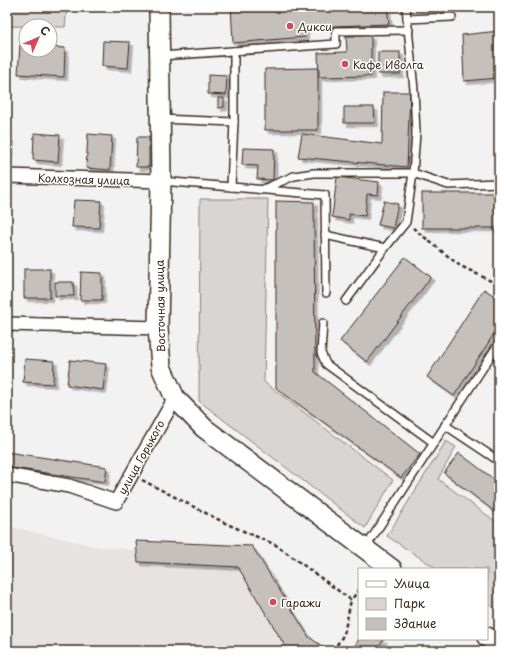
<svg xmlns="http://www.w3.org/2000/svg" width="506" height="658" font-family="'Playpen Sans',sans-serif">
<style>
.built{fill:#e6e3e2}
.green{fill:#d8d5d2;stroke:#8a8078}
.building{fill:#c6c0bd;stroke:#3b2a1e;filter:url(#shadow)}
.lines{fill:none;stroke-linecap:round;stroke-linejoin:round}
.service-casing{stroke:#3b2a1e;stroke-width:10}
.minor-casing{stroke:#3b2a1e;stroke-width:16}
.secondary-casing{stroke:#3b2a1e;stroke-width:22}
.path{stroke:#3b2a1e;stroke-width:2.5;stroke-dasharray:4 3;stroke-linecap:butt}
.service{stroke:#fff;stroke-width:7}
.minor{stroke:#fff;stroke-width:13}
.secondary{stroke:#fff;stroke-width:19}
.poi-dot{fill:#d1495b;stroke:#fff;stroke-width:1.5}
.labels{text-anchor:middle;dominant-baseline:central;stroke-width:3;stroke-linejoin:round;paint-order:stroke}
.poi-label{font-size:11px;fill:#3b2a1e;stroke:#fff;text-anchor:start}
.street-label{font-size:11px;fill:#3b2a1e;stroke:#fff}
</style>
<defs>
<filter id="shadow"><feDropShadow dx="3.5" dy="3.5" stdDeviation="0" flood-color="#0004"/></filter>
</defs>
<rect width="100%" height="100%" fill="#f3f2f2"/>
<filter id="ink" filterUnits="userSpaceOnUse"><feTurbulence type="fractalNoise" baseFrequency=".025" numOctaves="2"/><feDisplacementMap in="SourceGraphic" scale="8" xChannelSelector="R" yChannelSelector="G"/><feConvolveMatrix kernelMatrix="1 2 1 2 8 2 1 2 1" color-interpolation-filters="sRGB"/></filter>
<g filter="url(#ink)">
<!-- built -->
<path class="built" d="M7,526l88,20 144,15 53,90h-285z"/>
<!-- green -->
<g class="green">
<path d="M7,7h60l-2,20 -58,-1z"/>
<path d="M200,199h68l-4,183 129,98 -28,48 -166,-127z"/>
<path d="M446,441l10,6 -18,32 61,45v87l-12,-8v-34h-50l-50,-33z"/>
</g>
<!-- building -->
<g class="building">
<path d="M231,7h156l2,17 -84,3v10l-72,6z"/>
<path d="M499,31v47l-35,3 -2,-46z"/>
<path d="M346,36h25v40l-52,1 -1,-24 29,-1z"/>
<path d="M103,41l27,1 -2,26 -26,-2z"/>
<path d="M20,45h6v5h24v-3l15,1 -1,29 -46,-3z"/>
<rect x="378" y="52" width="22" height="22"/>
<path d="M318,68v62h-53v-61z"/>
<path d="M208,75l19,1 -1,19 -18,-1z"/>
<path d="M383,92h27l-3,75 -109,-10 4,-23 80,10z"/>
<path d="M218,98h6v9l-6,1z"/>
<path d="M344,107h30l1,16h-31z"/>
<path d="M34,133l26,2 -2,27 -25,-2z"/>
<path d="M88,134l24,2 -2,34 -24,-2z"/>
<path d="M137,137h12v30h-13z"/>
<path d="M7,138h4l-3,21h-1z"/>
<path d="M243,148l31,1 -1,31 -16,-1 1,-13 -16,-1z"/>
<path d="M337,177l42,5 -1,13 -11,-1 -2,22 -16,-2v6l-17,-3z"/>
<rect x="422" y="193" width="77" height="35"/>
<path d="M74,200l27,1 -2,27 -27,-1z"/>
<path d="M276,201l38,1 1,170 105,82 -19,24 -125,-90z"/>
<path d="M384,201l14,3 -5,24 -15,-3z"/>
<path d="M405,257l26,20 -64,85 -27,-21z"/>
<rect x="24" y="269" width="26" height="29"/>
<path d="M81,272l21,1v27h-22z"/>
<path d="M55,282h18l1,14h-19z"/>
<path d="M484,289l15,10v27l-45,70 -27,-19z"/>
<path d="M25,359l29,2 -1,23 -30,-2z"/>
<path d="M70,360l36,4 -3,26 -36,-5z"/>
<path d="M7,452l100,15 -2,15 -98,-15z"/>
<path d="M459,453l40,30v32l-55,-42z"/>
<path d="M136,541l116,5 57,91 20,14h-41l-50,-84 -100,-5z"/>
<path d="M359,639h25l-8,12h-24z"/>
</g>
<g class="lines">
<!-- service casing -->
<g class="service-casing">
<g id="service">
<path d="M407,19l45,-2"/>
<path d="M160,56l176,-12v-13l73,-1"/>
<path d="M160,119l74,3v-71"/>
<path d="M161,181l164,14 1,98"/>
<path d="M231,187l3,-65"/>
<path d="M261,190l33,-14 20,-3h99l3,-40 -2,-43 -8,-83"/>
<path d="M325,235l60,13"/>
<path d="M346,301l39,-53 21,-26 7,-49 35,12 51,-2"/>
<path d="M323,323l-2,30 5,11 108,79"/>
<path d="M445,425l54,36"/>
<path d="M366,547l133,-204"/>
</g>
</g>
<!-- minor casing -->
<g class="minor-casing">
<g id="minor">
<path d="M7,176l154,5"/>
<path d="M7,324l151,4"/>
<path d="M7,475l62,11 47,16 59,-104"/>
</g>
</g>
<!-- secondary casing -->
<g class="secondary-casing">
<g id="secondary">
<path d="M159,7l2,174 -3,147 3,39 14,31 29,30 188,141"/>
<path d="M487,637l12,9"/>
</g>
</g>
<!-- path -->
<g class="path">
<path d="M413,228l46,37 40,20"/>
<path d="M142,480l85,44 49,21 75,55 8,-10"/>
<path d="M333,651l11,-17 7,-34"/>
</g>
<!-- service -->
<use href="#service" class="service"/>
<!-- minor -->
<use href="#minor" class="minor"/>
<!-- secondary -->
<use href="#secondary" class="secondary"/>
</g>
</g>
<!-- markers -->
<g class="poi-dot">
<circle cx="290" cy="26" r="4"/>
<circle cx="345" cy="64" r="4"/>
<circle cx="273" cy="602" r="4"/>
</g>
<g class="labels">
<!-- poi labels -->
<g class="poi-label">
<text x="298" y="26">Дикси</text>
<text x="353" y="64">Кафе Иволга</text>
<text x="281" y="602">Гаражи</text>
</g>
<!-- street labels -->
<g class="street-label">
<text transform="translate(84 179) rotate(2)">Колхозная улица</text>
<text transform="translate(160 306) rotate(-91)">Восточная улица</text>
<text transform="translate(141 457) rotate(-61)">улица Горького</text>
</g>
</g>
<!-- margin -->
<rect width="506" height="658" fill="none" stroke="#fff" stroke-width="24"/>
<rect x="12" y="12" width="482" height="634" fill="none" stroke="#3b2a1e" stroke-width="1.5" filter="url(#ink)"/>
<!-- legend -->
<rect x="358" y="568" width="130" height="72" fill="#ffffff" stroke="#b1aaa5"/>
<rect x="366" y="581" width="20" height="6" fill="#ffffff" stroke="#b1aaa5"/>
<text x="394" y="588" font-size="12" fill="#3b2a1e">Улица</text>
<rect x="366" y="598" width="20" height="12" fill="#d8d5d2" stroke="#b1aaa5"/>
<text x="394" y="608" font-size="12" fill="#3b2a1e">Парк</text>
<rect x="366" y="618" width="20" height="12" fill="#c6c0bd" stroke="#b1aaa5"/>
<text x="394" y="628" font-size="12" fill="#3b2a1e">Здание</text>
<!-- north arrow -->
<g transform="translate(38 38) rotate(45)"><circle r="19" fill="#ffffff" stroke="#b1aaa5"/>
<path d="M0-3L7 15L0 10L-7 15Z" fill="#d1495b"/>
<text y="-6" font-size="11" font-weight="bold" text-anchor="middle" fill="#3b2a1e">С</text>
</g>
</svg>
